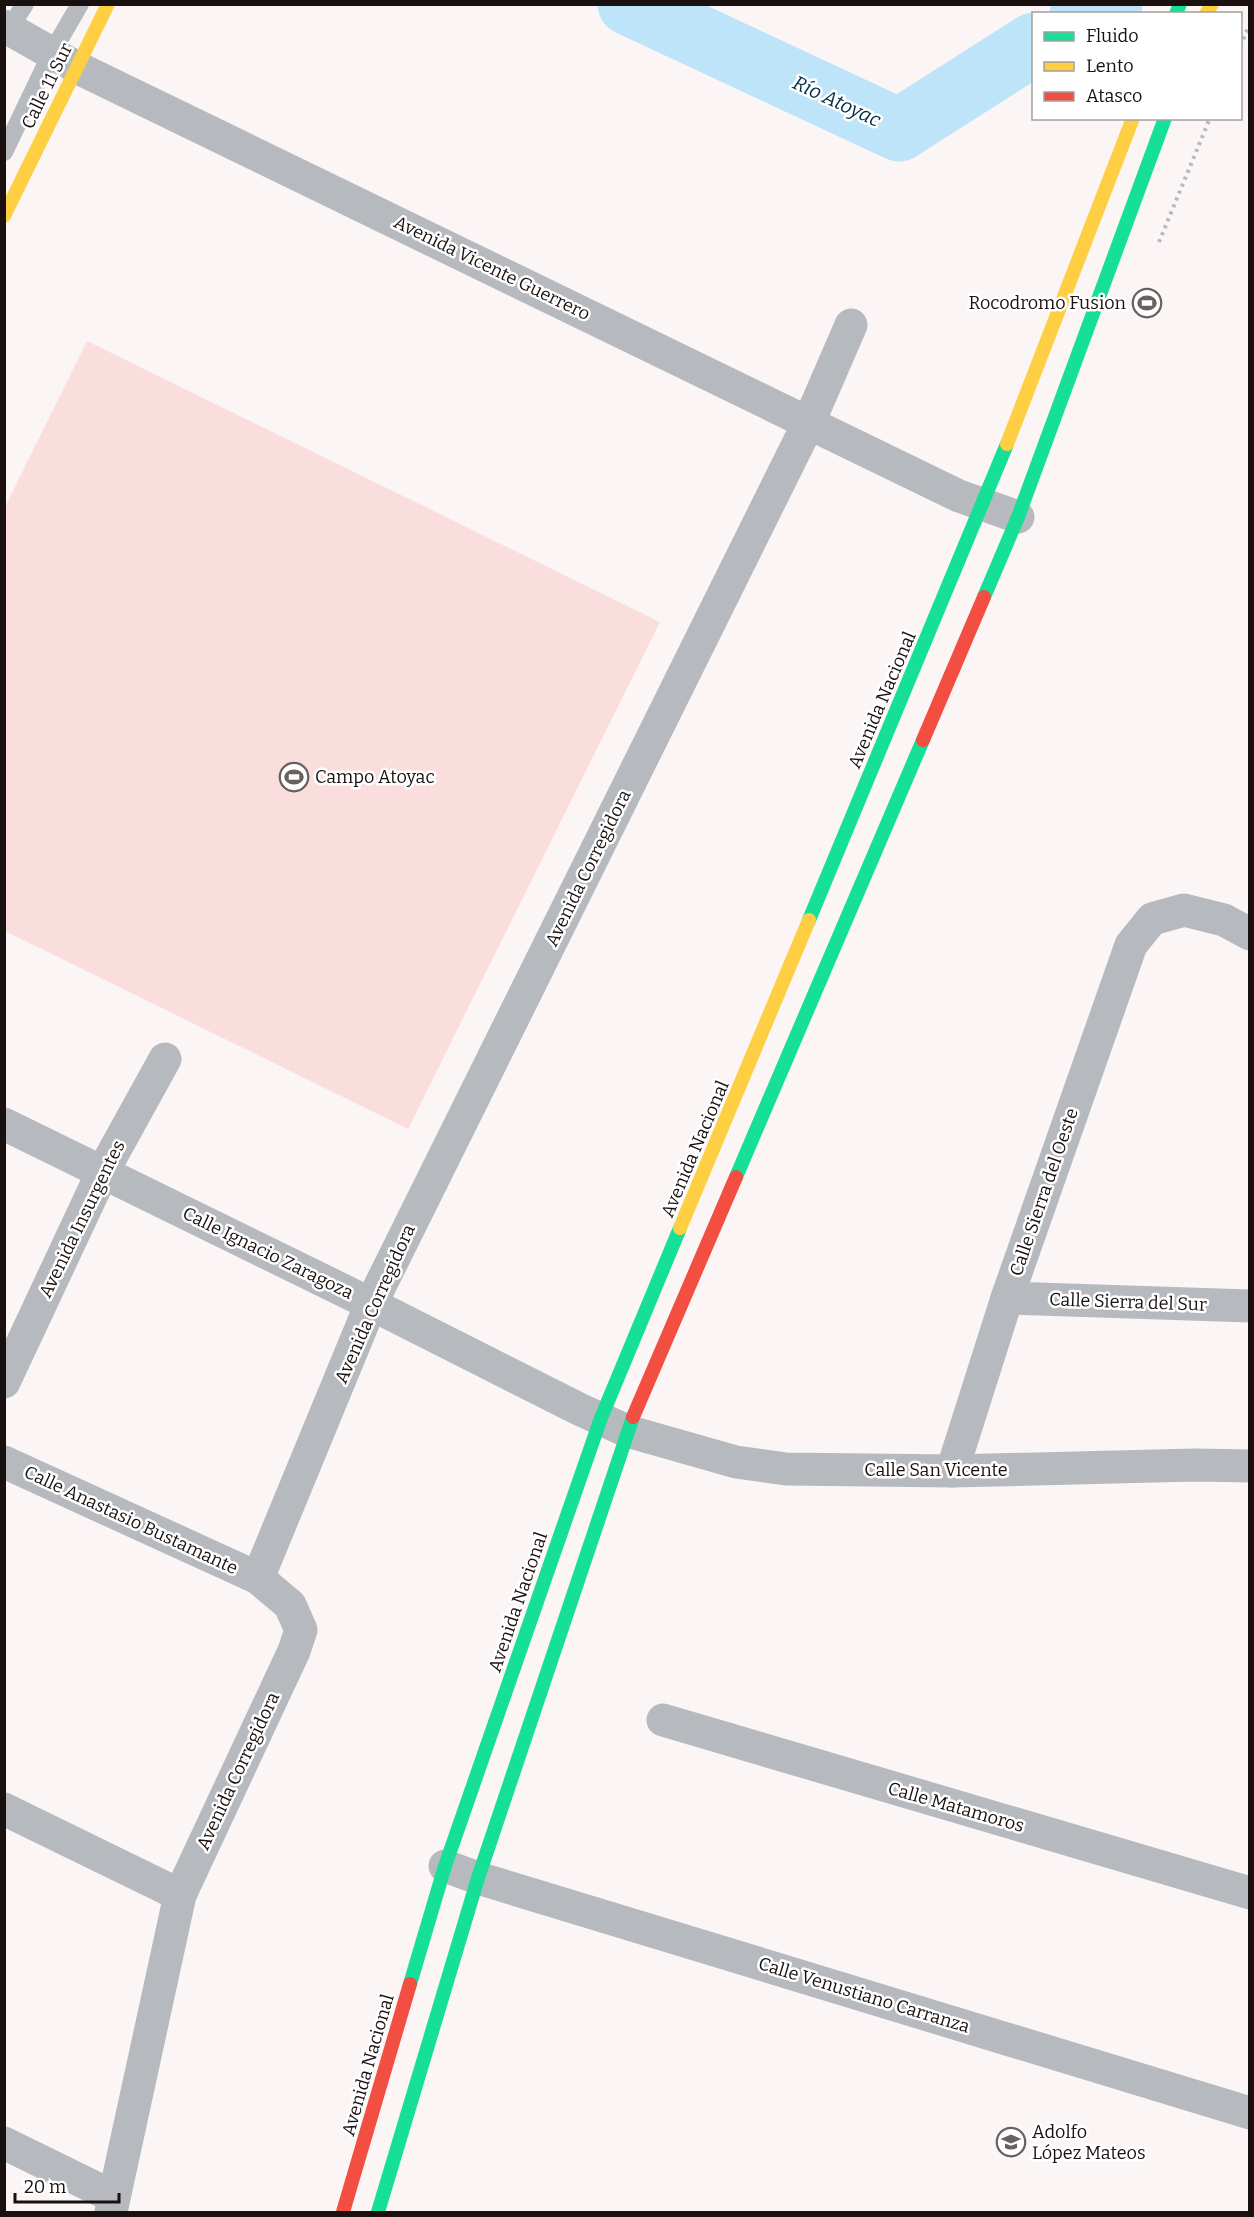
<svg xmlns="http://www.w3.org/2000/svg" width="1254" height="2217" font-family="Bitter,serif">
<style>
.green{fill:#fadedd}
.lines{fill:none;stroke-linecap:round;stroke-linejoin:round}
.river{stroke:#bee4fa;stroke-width:63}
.path{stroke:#b8b9ba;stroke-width:4;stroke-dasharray:3 4.5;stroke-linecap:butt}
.lane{stroke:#b6babe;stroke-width:18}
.street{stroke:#b6babe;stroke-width:33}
.fast{stroke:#16e098;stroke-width:14}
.slow{stroke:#ffcf43;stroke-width:14}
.jam{stroke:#f24e42;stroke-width:14}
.labels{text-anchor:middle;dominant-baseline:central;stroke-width:5;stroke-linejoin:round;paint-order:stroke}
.street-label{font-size:18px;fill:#1a1010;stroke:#fff}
.poi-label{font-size:18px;fill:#1a1010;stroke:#fff;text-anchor:start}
.water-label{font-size:20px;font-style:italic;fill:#002f44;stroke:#fff}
</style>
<rect width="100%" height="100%" fill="#fbf5f5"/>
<!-- green -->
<path class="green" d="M87,341l573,281 -252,507 -403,-198v-424z"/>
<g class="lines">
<!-- river -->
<g class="river">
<path d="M629,4l270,126 135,-86"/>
<path d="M1081,14l30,-10"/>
</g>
<!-- path -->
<g class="path">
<path d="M1240,46l10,-22"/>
<path d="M1159,242l51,-124"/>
</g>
<!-- lane -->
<g class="lane">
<path d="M5,35l20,-31"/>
<path d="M4,152l47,-98 29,-50"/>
</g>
<!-- street -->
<g class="street">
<path d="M4,26l72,41 883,429 59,21"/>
<path d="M4,1124l367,180 208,105 48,22 109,31 50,7 166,2 243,-6 55,1"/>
<path d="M1007,1298l243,8"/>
<path d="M4,1382l98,-209 63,-114"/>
<path d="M4,1462l254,116 32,27 11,25 -7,21 -114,244 -69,317"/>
<path d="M952,1471l55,-173 124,-353 21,-26 32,-9 40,10 26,14"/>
<path d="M258,1578l113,-274 438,-882 42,-97"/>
<path d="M663,1720l587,173"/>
<path d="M4,1809l176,86"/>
<path d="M445,1866l33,12 772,235"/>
<path d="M4,2143l110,54"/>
</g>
<!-- fast -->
<g class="fast">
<path d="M1176,14l4,-10"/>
<path d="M984,597l34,-80 147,-399"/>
<path d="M809,920l198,-476"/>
<path d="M736,1177l187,-437"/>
<path d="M410,1984l35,-118 156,-448 79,-190"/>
<path d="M378,2212l100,-334 155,-461"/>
</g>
<!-- slow -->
<g class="slow">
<path d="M1206,14l6,-10"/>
<path d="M4,216l104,-212"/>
<path d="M1007,444l126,-326"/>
<path d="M680,1228l129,-308"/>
</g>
<!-- jam -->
<g class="jam">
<path d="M923,740l61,-143"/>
<path d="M633,1417l103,-240"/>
<path d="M343,2212l67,-228"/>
</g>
</g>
<!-- icons -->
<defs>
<g id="stadium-ring" transform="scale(1.5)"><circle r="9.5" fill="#fff" stroke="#696060" stroke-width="1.5"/><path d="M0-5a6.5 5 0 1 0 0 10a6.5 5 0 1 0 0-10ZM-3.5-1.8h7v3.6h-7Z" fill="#696060"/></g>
<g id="school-ring" transform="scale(1.5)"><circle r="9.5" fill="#fff" stroke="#696060" stroke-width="1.5"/><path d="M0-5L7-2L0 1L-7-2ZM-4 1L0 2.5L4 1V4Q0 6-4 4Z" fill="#696060"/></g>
</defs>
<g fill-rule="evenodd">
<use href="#stadium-ring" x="1147" y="303"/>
<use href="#stadium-ring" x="294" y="777"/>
<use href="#school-ring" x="1011" y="2142"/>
</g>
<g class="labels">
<!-- street labels -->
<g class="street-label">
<text transform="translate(47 86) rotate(-64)">Calle 11 Sur</text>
<text transform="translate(492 268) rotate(26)">Avenida Vicente Guerrero</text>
<text transform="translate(882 700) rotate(-67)">Avenida Nacional</text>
<text transform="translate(588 868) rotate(-64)">Avenida Corregidora</text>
<text transform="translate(695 1149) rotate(-67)">Avenida Nacional</text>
<text transform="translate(1044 1192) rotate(-71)">Calle Sierra del Oeste</text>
<text transform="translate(82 1219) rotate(-64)">Avenida Insurgentes</text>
<text transform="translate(268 1253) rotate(26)">Calle Ignacio Zaragoza</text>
<text transform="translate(1128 1302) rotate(2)">Calle Sierra del Sur</text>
<text transform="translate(375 1304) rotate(-66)">Avenida Corregidora</text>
<text x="936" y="1470">Calle San Vicente</text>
<text transform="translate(131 1520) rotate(25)">Calle Anastasio Bustamante</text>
<text transform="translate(518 1602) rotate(-71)">Avenida Nacional</text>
<text transform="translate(238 1771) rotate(-65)">Avenida Corregidora</text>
<text transform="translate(956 1807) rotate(16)">Calle Matamoros</text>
<text transform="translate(864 1995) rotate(17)">Calle Venustiano Carranza</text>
<text transform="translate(368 2065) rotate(-74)">Avenida Nacional</text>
</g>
<!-- poi labels -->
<g class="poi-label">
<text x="1126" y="303" text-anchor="end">Rocodromo Fusion</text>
<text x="315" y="777">Campo Atoyac</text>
<text x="1032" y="2132">Adolfo<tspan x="1032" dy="21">López Mateos</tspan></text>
</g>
<!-- water labels -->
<g class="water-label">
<text transform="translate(837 101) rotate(25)">Río Atoyac</text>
</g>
</g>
<!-- border -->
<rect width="1254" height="2217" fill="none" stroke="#1a1010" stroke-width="12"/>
<!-- legend -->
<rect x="1032" y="12" width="210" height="108" fill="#ffffff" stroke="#a39f9f" stroke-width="1.5"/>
<rect x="1044" y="32" width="30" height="9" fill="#16e098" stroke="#a39f9f" stroke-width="1.5"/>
<text x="1086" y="42" font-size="18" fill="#1a1010">Fluido</text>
<rect x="1044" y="62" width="30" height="9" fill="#ffcf43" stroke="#a39f9f" stroke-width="1.5"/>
<text x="1086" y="72" font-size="18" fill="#1a1010">Lento</text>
<rect x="1044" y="92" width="30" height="9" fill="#f24e42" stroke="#a39f9f" stroke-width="1.5"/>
<text x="1086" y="102" font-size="18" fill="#1a1010">Atasco</text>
<!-- scale -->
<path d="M15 2193v9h104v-9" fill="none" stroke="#1a1010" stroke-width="3"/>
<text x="24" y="2193" font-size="18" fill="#1a1010" stroke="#ffffff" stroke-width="4.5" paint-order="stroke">20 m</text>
</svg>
